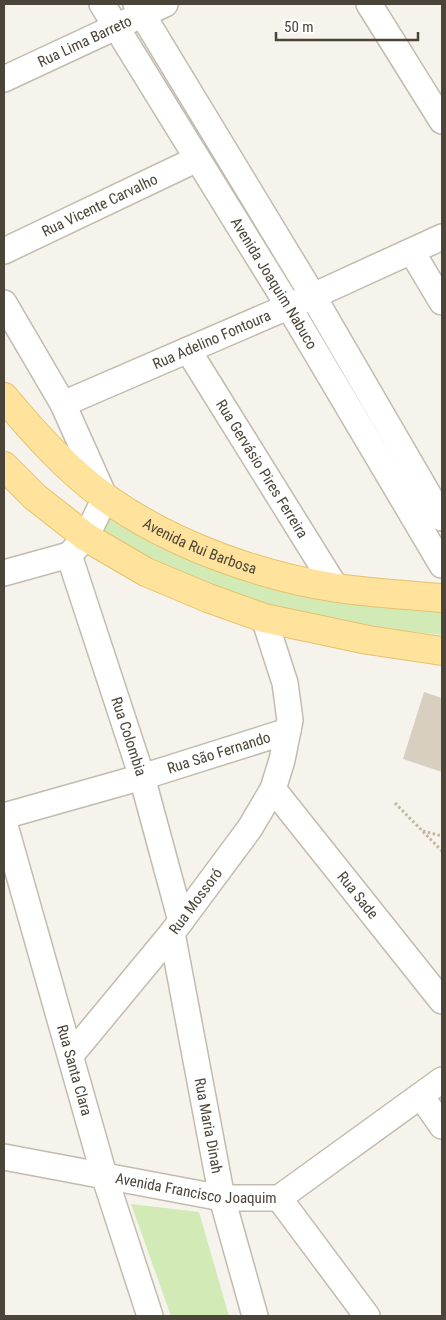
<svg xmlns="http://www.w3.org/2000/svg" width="446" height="1320" font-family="'Roboto Condensed',sans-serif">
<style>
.green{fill:#d2eab5}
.building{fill:#d8cfc1}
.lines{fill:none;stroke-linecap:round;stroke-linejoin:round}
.minor-casing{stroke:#c2bbae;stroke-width:28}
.major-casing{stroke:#e6c16a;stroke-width:30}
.path{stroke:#c4b79f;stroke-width:3;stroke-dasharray:2.5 2.5;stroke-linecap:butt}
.minor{stroke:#fff;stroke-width:25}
.major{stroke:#ffe39c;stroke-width:28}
.labels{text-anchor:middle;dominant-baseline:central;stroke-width:4;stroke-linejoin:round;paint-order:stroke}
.street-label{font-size:15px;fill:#4b4439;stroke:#fff}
</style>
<rect width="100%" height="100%" fill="#f6f3ec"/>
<!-- green -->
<g class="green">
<path d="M109,506l70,39 263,59v31l-69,-8 -93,-19 -119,-39 -67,-36z"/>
<path d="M131,1204l68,8 30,104h-58z"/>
</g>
<!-- building -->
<path class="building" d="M424,692l18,6v74l-39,-13z"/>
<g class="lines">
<!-- minor casing -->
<g class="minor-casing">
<g id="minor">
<path id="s1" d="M102,4l187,303 153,258"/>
<path d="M136,4l177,292 129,222"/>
<path d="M369,4l73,117"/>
<path id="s2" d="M4,79l161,-75"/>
<path id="s3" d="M4,251l193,-92"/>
<path d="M412,252l30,50"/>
<path d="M4,303l59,101 42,94 -19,39 -17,18 -65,18"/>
<path id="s4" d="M188,350l148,238"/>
<path id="s5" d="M63,404l250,-108 129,-59"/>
<path id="s6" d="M69,555l73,222 39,144"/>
<path id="s7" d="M273,789l169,212"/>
<path id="s8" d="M4,816l138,-39 146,-46"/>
<path id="s9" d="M4,822l100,353 46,141"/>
<path id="s10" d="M172,933l50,265 33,118"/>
<path id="s11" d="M71,1055l101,-122 78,-105 23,-39 9,-29 8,-40 -5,-37 -21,-65"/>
<path d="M421,1096l21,30"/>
<path id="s12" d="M4,1157l218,41h57l163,-118"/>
<path d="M279,1198l88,118"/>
</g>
</g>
<!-- major casing -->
<g class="major-casing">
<g id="major">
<path id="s13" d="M4,397c30,36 64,74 102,101 64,46 153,78 231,90 35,5 70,7 105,10"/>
<path d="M4,466l31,31 51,40 60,35 62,26 56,20 104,22 74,11"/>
</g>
</g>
<!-- path -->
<g class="path">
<path d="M395,803l47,48"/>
<path d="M423,831l19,5"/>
</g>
<!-- minor -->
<use href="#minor" class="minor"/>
<!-- major -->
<use href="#major" class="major"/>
</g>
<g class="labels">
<!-- street labels -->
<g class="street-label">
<text stroke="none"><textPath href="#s2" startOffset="89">Rua Lima Barreto</textPath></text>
<text stroke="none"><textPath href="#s3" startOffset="106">Rua Vicente Carvalho</textPath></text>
<text stroke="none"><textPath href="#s1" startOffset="328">Avenida Joaquim Nabuco</textPath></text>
<text stroke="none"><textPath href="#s5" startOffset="162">Rua Adelino Fontoura</textPath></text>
<text stroke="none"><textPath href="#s4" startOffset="140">Rua Gervásio Pires Ferreira</textPath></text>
<text stroke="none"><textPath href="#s13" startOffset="250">Avenida Rui Barbosa</textPath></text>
<text stroke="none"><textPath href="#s6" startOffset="191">Rua Colombia</textPath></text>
<text stroke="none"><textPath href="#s8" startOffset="224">Rua São Fernando</textPath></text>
<text stroke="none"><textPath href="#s7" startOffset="136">Rua Sade</textPath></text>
<text stroke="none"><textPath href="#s11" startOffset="198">Rua Mossoró</textPath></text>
<text stroke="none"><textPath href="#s9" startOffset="258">Rua Santa Clara</textPath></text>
<text stroke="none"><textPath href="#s10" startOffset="196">Rua Maria Dinah</textPath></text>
<text stroke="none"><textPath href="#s12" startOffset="195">Avenida Francisco Joaquim</textPath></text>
</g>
</g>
<!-- border -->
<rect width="446" height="1320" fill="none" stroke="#4b4439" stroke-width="10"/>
<!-- scale -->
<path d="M276 32v8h142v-8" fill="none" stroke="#4b4439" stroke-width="2.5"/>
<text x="284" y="32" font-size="15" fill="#4b4439" stroke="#ffffff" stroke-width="4" paint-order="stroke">50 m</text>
</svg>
